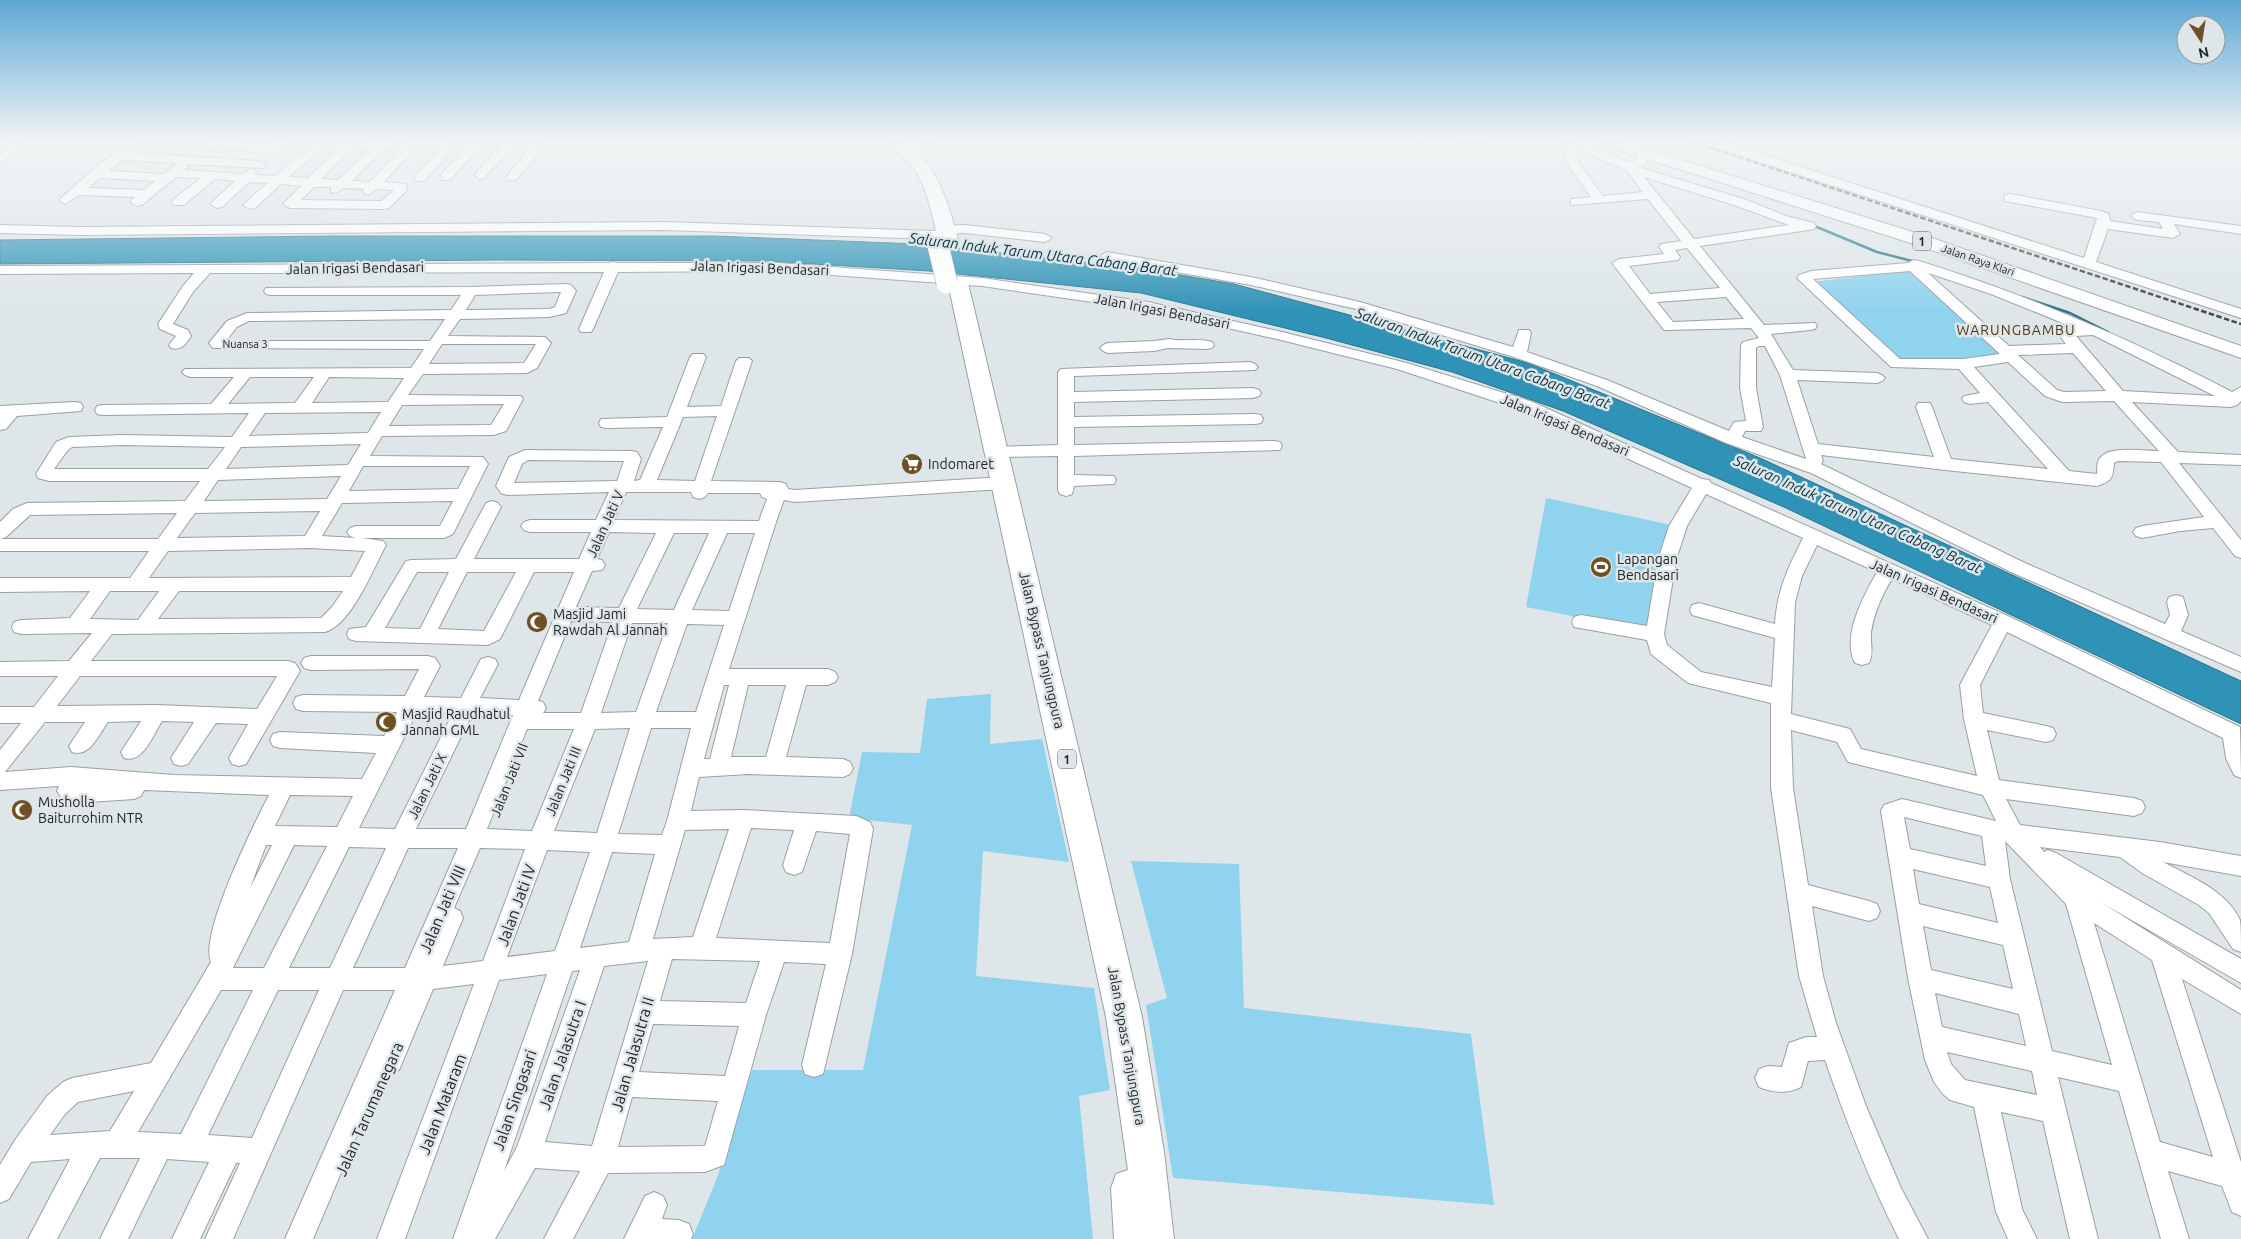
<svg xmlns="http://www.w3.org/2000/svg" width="2241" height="1239" font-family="Ubuntu,sans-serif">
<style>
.green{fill:#90d3ef}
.water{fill:#2e93b6;stroke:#2a728b}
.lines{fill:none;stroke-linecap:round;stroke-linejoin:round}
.stream{stroke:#2a728b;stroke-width:2.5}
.minor-casing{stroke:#99a0a3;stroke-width:2}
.major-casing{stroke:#99a0a3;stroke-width:2}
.highway-casing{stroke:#99a0a3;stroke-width:2}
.minor{fill:#fff;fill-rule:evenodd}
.major{fill:#fff;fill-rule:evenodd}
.highway{fill:#fff;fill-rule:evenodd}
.rail{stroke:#444849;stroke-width:2.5;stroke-dasharray:5.5 2.5;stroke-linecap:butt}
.highway-bridge-casing{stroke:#99a0a3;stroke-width:22;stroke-linecap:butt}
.highway-bridge{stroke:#fff;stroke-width:21}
.labels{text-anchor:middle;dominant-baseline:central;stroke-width:5;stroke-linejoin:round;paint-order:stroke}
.far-street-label{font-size:11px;fill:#222526;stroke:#dee6e9}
.shield{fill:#dee6e9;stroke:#5a5f60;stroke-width:1}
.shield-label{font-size:12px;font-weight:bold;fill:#222526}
.street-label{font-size:14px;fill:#222526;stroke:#dee6e9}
.far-quarter-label{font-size:14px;letter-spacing:1px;fill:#4e3714;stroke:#dee6e9}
.poi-label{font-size:14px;fill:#222526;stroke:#dee6e9;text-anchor:start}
.water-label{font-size:15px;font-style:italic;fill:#043241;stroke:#dee6e9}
.near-street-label{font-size:16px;fill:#222526;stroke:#dee6e9}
</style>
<rect width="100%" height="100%" fill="#dee6e9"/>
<!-- green -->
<g class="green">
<path d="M1913,270l98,87 -111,9 -88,-84z"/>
<path d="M1546,498l130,28 -21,106 -129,-25z"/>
<path d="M991,694l-1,50 52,-5 27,123 -86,-11 -7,125 118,12 16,102 -31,6 14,143h-401l25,-61 35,-108h111l49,-245 -63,-7 13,-66 58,1 7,-54z"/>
<path d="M1131,861l108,3 5,144 227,26 23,171 -321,-27 -27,-173 21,-7z"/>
</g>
<!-- water -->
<path class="water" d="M328,236h387l203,8 221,24 95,16 294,79 232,95 481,223v43l-455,-216 -223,-97 -111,-39 -126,-34 -185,-45 -212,-22 -165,-10 -267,-1 -497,4v-24z"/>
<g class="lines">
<!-- stream -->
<g class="stream">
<path d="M1812,225l65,27 39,10"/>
<path d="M2022,297l48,16 38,19"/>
</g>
<!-- minor casing -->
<g class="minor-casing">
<g id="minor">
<path d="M16,139h13l-25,21 -4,1v-10z"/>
<path d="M134,139l145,6 6,4 -6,4 -140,-8 -4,-1 -2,-3z"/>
<path d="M284,139l65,1 64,5 2,3 -2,3 -29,31 22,2 1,6 -18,18 -5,1 -94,-1 -7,-4 18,-18 -20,-2 -26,24 -5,1 -7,-4 24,-22 -18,-1 -27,25 -5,1 -7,-4 25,-23 -20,-2 -31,26h-10l-2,-3 2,-3 27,-21 -25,-1 -34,28 -5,1 -7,-4 5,-5 -56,-2 -14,9 -6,-4 32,-29 24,-18 10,-7h8l2,3 -3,4 128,8 6,4 -2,3 -77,-4 1,2 -3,4 58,4 8,-5 4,1 1,5 19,1 35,-30 -25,-2 -2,-3zM324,147l15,1 -31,30 -19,-1zM352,148l18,1 -32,31 -17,-1zM383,150l16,1 -29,31 -18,-1zM123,160l54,3 -13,11 -55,-3zM100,178l55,3 -11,9 -56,-2zM314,187h17v5l5,1 8,-5 19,1 1,4 5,1 8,-5 17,1 -13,11 -80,-1z"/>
<path d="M449,139h90l6,6 -29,35h-8l-2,-3 26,-32h-17l-31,33 -4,1 -6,-4 28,-31h-19l-33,36h-8l-2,-3 2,-3 28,-31 -11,-1 -35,39h-8l-2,-3 2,-3z"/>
<path d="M928,139h18l-2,3 -38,11 -6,-4 2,-3z"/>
<path d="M1409,139h15l-6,4 -7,-1z"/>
<path d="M1453,139l36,2 6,4 -6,4 -28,-1 -4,-1z"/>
<path d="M1564,139h14l-1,2 55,22 14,-17h8l2,3 -15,19 103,31 42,17 28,7 2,3 -2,3 -5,1 -109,16 64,79 51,-2 2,3 -2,3 -5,1 -39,4 22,36 84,3 5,2 3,3 -3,3 -5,2 -80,-3 21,64 116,13 -18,-50 2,-4h12l2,4 19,52 97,10 -60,-67 -18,2 -6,-2 -2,-3 2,-3 16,-3 -21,-24 -68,-2 -94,-89 2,-3 12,-4 97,-8 6,-3 5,1c109,34 212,78 313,131l9,-5v14l-4,4 -6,2 -99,-5 46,50 63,3v10l-62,-2 62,77v18l-6,-2 -22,-28 -33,3 -38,7 -6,-2 -3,-4 3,-4 6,-2 62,-9 -43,-55 -43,-1 -4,2c-1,15 -2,18 -17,23l-152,-16 -124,-15 2,6 -2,3 204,99 140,61 5,-9 -3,-13 2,-5 7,-2 7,2 5,18 -7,16 60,26v15l-228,-99 -202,-100 -85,-30 -129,-57 -83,-29 -158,-48 -105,-24 -144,-25 -7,-4 7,-4 144,25 109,25 153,45 6,-17h10l2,3 -4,19 80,28 122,51 5,-9 12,-1 -6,-33 1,-43 2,-3 16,-4 -8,-10 -87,2 -52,-67 7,-4 45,-5 -5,-7 2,-3 20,-3 -33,-42 -76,6 -2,-3 2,-3 19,-2 -23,-32 -7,-20zM1575,149l52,21 15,22 -39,4 -23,-31zM1644,177l90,28 55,20 -95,14zM1687,248l33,40 -70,6 -21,-28 49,-6 2,-3 -5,-7zM1910,271l90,83 -37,5h-63l-87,-80zM1928,273l63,21 84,34 -16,1 -2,3 9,12 -57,2zM1726,297l18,22 -71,3 -16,-20zM2093,335l122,61 -92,-5 -47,-55zM1759,346h6l15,29 26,84 -64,-22 3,-6h16l2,-4 -7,-39v-40zM2073,353l33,38 -42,1 -7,-2 -39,-35zM2008,362l37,34 17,6 52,-1 45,50c-15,0 -56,-7 -61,11 -1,3 -1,8 -1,12l-28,-3 -95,-104z"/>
<path d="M1696,139h18l370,119 13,-40 -92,-17 -1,-3 1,-3 5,-1 91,17 8,3 1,7 53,8 -4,-7 -22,-2 -7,-4 7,-4 104,14v8l-67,-10 6,10 -7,4 -65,-9 -12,33 145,47v9l-543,-176z"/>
<path d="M663,222l272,9 7,4 -7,4 -272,-9 -583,5 -80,-2v-8l80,2z"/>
<path d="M965,225l80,9 7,4 -7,4 -80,-9 -19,1 -7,-4 7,-4z"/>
<path d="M613,262l5,1h159l205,15 166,24 130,29 129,32 126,39 169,77 7,1 2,3 299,134 230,110 1,51 -7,-3 -8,-17 -3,-20 -216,-106 -27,53 3,28 63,13 7,2 3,6 -3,6 -7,2 -59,-12 12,50 135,18 8,3 3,6 -3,6 -8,3 -128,-17 14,26 140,17 81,14v20l-78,-14c28,15 63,28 77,58 1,8 1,23 1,32l-8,-3 -24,-36 -10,-8 -57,-32 -22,-16 -80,-10 4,5 4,-2 8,3 185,106v24l-139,-80 139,87v24l-59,-35 59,183v54l-9,-4 -10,-26 -54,-15 21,68h-28l-42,-148 -61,-14 40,162h-28l-27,-118 -42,-9 21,97 15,30h-29l-12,-27 -22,-105 -24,-7 -7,-6 -9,-12 -9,-22 -17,-82 -27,-167 3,-6 18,-6 94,22 -13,-26 -135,-33 -11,-20 -46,-12 2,58 15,97 61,16 8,3 3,7 -3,7 -8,3 -57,-15 11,70 13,47 30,83 35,82 27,51h-29c-29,-57 -53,-118 -74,-179l-17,1 -7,26c-14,7 -27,6 -42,0l-4,-9 4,-9 9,-3 14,1 7,-24 17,-6h11l-18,-61 -28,-188v-85l-83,-20 -37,-29 -4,-14 -73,-13 -2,-5 2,-5 7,-2 66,11 11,-66 11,-34 23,-38 -171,-78 -124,-41 -120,-30 -129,-29 -166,-24 -205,-15 -159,1 -25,57 -2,3h-10l-2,-3 25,-57 -394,1 -17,19 -20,32 15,6 3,6c-5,8 -10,15 -20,12l-2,-3 7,-9 -16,-7 -2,-5 25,-38 11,-13 -194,1v-8l608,-3zM1706,494l97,44c-15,30 -26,52 -28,86l-76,-21 -7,2 -2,5 2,5 83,23 -3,49 -71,-15 -34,-27 -3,-11 12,-74 11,-34zM1817,545l60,27c-13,23 -36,65 -22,91l7,2 7,-2c5,-9 1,-21 2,-31 3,-19 11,-37 21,-53l100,46 -32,60 4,34 13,57 -116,-27 -11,-20 -59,-15 4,-112 7,-26zM1904,817l78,19 4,30 -76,-17zM2005,841l61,63 46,161 -60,-14 -42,-172zM1913,869l77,18 8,36 -79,-19zM2094,923l58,37 61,197 -53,-15zM1923,926l80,19 10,44 -82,-19zM1935,993l84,21 7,32 -84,-19zM1947,1052l85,19 5,24 -72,-15 -14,-16z"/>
<path d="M566,284l5,1 5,6 -10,22 -17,4 -89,2 -12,17 97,1 6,6 -14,25 -10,5 -104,1 -15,21 113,1 2,3 -17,32 -12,4 -112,1 -12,20 113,1 5,7 -35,70 -9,4h-82l21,3 3,4c-13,24 -34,79 -61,87l-213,2 -21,27h197l7,2 5,8 -54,93 -7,2 -7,-2 -3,-6 19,-34 -32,-1 -28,41 -7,2 -7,-2 -3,-6 23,-36 -32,-1c-9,14 -19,43 -38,37l-3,-6 20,-31 -33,1c-9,12 -18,36 -36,30l-3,-6 16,-24h-40l-40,50 66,-5 103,8 188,4 14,-26 -96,-5 -7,-2 -3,-6 3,-6 7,-2 104,4 13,-24 -94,-1 -7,-2 -3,-6 3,-6 7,-2 102,1 14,-27 -108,1 -7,-2 -3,-5 3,-5 7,-2h117l7,2 5,8 -16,31 37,1 20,-39 7,-2 7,2 3,5 -18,34 39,2 55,-128h-40l-34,67 -12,6 -132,-4 -7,-2 -2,-5 2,-5 17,-2 40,-66 6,-1 44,-1 30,-56 6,-2 6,2 3,4 -27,52h105l12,-27h-61l-6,-2 -3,-4 3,-4 6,-2h66l13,-28 -102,3 -6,-2 -5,-7 13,-29 16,-7 106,1 6,1 4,7 -7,22 6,-1 23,-53 -56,1 -6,-1 -2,-4 2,-4 66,-2 23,-60 3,-3h10l3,3 -19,50 34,-1 15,-45 3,-3h10l3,3 -41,120 69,1 6,2 2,5 7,1 208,-13 6,2 2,4 -2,4 -6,2 -208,13 -11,-2 -6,16 -49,153h99l7,3 3,5 -3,5 -7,3h-22l-20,72 57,2 7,3 3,6 -3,6 -7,3 -95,-3 -49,3 -8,34 52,-1 113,6 14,6 3,7 -21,125 -29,120 -9,3 -9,-3 -3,-9 24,-101 -42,-2 -18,53 -42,150 -19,7 -97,1 -35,66h-29l36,-68 -45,-3 -40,71h-42l94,-265 -48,6 -94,259h-28l97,-255 -41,5 -34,81 -9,3 -6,-2 -71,168h-28l110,-249h-52l-110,249h-28l35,-76h-4l-36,76h-28l37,-77 -42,-3 -39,80h-28l40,-81h-40l-43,81h-29l42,-80 -39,3 -22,37 -9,4v-38l15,-25 32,-44 16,-14 9,-4 79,-15 60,-101c-12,-27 43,-138 58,-167l-125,-5 -3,6 -7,3 -60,4 -13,-6 -4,-6 2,-5 -59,4v-40l21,-27h-21v-16h34l24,-31h-58v-14l69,-1 23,-28 -71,1 -7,-2 -2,-5 2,-5 7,-2 49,-2 20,-27 -90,1v-14h130l19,-27h-149v-29l13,-13 14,-6 158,-2 15,-20h-151l-11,-3 -2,-4 20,-32 13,-5 54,-2 109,2 17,-24 -146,2 -6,-1 -2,-4 2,-4 6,-1 108,-1 23,-27h-44l-5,-2 -3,-3 3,-3 226,-1 13,-19 -211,-1 -4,-5 18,-22 20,-8 204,-3 10,-15h-190l-5,-1 -2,-3 2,-3 205,-1zM558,292h3l-6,15 -6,2 -83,1 9,-15zM445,319l-15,22h-204l11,-14 12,-6zM442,344h94l-12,19 -95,1zM250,377h64l-19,26 -67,1zM329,377l75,1 -16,24 -76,1zM504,404l-13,21 -102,1 13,-21zM381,412l-13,21 -119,3 16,-23zM717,416l-22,65 -38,-1 26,-63zM361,444l-13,21 -122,4 15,-22zM123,445l102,2 -17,22h-154l14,-19 4,-3zM528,460l96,1 -7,20 -103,2 8,-19zM363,466h107l-12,23 -109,2zM341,476l-14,23 -123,2 14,-21zM626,492h65l2,5 6,2 6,-2 3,-4h52l2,4 5,2 -8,22 -145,-1zM453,501l-13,25h-84l-6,2 -3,4 3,4 5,2 -33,-2 20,-33zM320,511l-15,25 -128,2 18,-25zM177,513l-19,26h-157l5,-2 24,-22zM609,532l47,1 -37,75 -43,-1 16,-36 10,-1 3,-5 -3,-5 -5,-1zM674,533h35l-35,77 -37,-1zM727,533h28l-26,78 -37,-1zM310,548l55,3 -14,26 -202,1 19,-27zM417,572h32l-29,57 -35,-1zM467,572h49l-32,59 -46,-2zM110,591h49l-21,29 -48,-1zM179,591h164l-11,16 -11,11 -163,1zM571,621l42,1 -32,91h-38l3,-5 -3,-6 -5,-1zM632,623h36l-32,89 -35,1zM687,624l37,1 -28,87h-40zM80,676h197l-20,33 -100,-4 -100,1zM724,685h5l-19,74h-6zM748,685h38l-20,72h-35zM417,712l36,1 -58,116 -36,-1zM472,714l41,1 -47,114h-50zM630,728l-33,105 -43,-2 41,-102zM651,728h40l-24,93 -5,14 -44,-1zM527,729h47l-42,102 -45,-2zM290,795l63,1 -16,31 -62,-1zM751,828l43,2 -11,35 3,7 8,3 8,-3 14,-41 34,3 -20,109 -114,-5zM729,829l-36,108 -40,2 32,-109zM266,845h6l-22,43zM294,845l33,1 -63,122h-31zM349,847l37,1 -56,120h-41zM408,848h50l-53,120h-52zM480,848l45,1 -42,112 -40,5 20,-48 -3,-7 -6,-3zM547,850l43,2 -35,99 -48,6zM612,852l43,2 -26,88 -49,6zM672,959l88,2 -14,42 -86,-2zM648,961l-56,185 -47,-4 59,-176zM580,970l-63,177 -13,24 68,-200zM221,990h32l-72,144 -43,-2zM278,990h41l-67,148 -44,-3zM653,1024l86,2 -14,50 -86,-4zM134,1091l-24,40 -60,4 15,-21 13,-12zM632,1097l86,4 -13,45 -87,1z"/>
<path d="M1169,339c14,3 29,-1 43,3l2,3 -2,3 -5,1 -39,-1 -14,3 -46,2 -5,-2 -3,-3 3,-3 5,-2 46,-2z"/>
<path d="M1250,362l5,2 3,3 -3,3 -181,6v16l179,-4 6,2 2,3 -2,3 -6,2 -179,4v15l181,-3 6,1 2,4 -2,4 -6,1 -181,3v18l200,-4 6,1 2,4 -2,4 -206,6v19l40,1 2,4 -2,4 -40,2 -2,8 -6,2 -6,-2 -2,-4v-34l-62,1 -6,-1 -2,-4 2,-4 6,-1 62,-2v-73l3,-3z"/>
<path d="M75,402l6,1 2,4 -2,4 -64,5 -11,13 -6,1v-24z"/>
<path d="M654,1192l9,4 4,9 -5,14 17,1 10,4 4,10 -2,5h-67l21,-43z"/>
</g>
</g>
<!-- major casing -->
<g class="major-casing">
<path id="major" d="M1591,139h23l318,99 309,108v12l-321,-112 -326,-104z"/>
</g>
<!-- highway casing -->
<g class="highway-casing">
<g id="highway">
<path d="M884,139h20c34,27 44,63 55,103l-3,4 -7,2 -7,-2 -3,-4c-7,-25 -11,-55 -27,-76 -8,-10 -21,-17 -28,-27z"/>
<path d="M958,277l7,2 3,4 174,734 22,135 10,87h-60l-3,-51 5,-14 12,-4 -22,-153 -158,-734 3,-4z"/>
</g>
</g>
<!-- minor -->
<use href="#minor" class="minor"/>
<!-- major -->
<use href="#major" class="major"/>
<!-- highway -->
<use href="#highway" class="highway"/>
<!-- rail -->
<path class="rail" d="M1685,139l556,185"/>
<!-- highway-bridge casing -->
<g class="highway-bridge-casing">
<path id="highway-bridge" d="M937,241l10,42"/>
</g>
<!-- highway-bridge -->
<use href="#highway-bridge" class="highway-bridge"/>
</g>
<!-- sky -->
<linearGradient id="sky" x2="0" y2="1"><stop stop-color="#5da7d4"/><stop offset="0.45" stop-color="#f0f4f5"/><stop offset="1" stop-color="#f0f4f5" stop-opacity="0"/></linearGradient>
<rect width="2241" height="312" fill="url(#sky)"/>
<!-- icons -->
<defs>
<g id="supermarket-disc" transform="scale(1.125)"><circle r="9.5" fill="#6d5124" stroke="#dee6e9"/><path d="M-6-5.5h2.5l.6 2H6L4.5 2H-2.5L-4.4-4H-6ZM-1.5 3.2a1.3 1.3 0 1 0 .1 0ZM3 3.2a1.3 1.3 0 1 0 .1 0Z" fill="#fff"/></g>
<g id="stadium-disc" transform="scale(1.125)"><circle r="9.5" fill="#6d5124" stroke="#dee6e9"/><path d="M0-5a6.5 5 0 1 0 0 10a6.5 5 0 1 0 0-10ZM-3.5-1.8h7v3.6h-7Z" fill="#fff"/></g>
<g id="mosque-disc" transform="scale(1.125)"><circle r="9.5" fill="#6d5124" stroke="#dee6e9"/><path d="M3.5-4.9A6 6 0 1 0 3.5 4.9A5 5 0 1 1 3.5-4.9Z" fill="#fff"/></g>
</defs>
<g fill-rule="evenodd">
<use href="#supermarket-disc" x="912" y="464"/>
<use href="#stadium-disc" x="1601" y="567"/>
<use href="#mosque-disc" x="537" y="622"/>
<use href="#mosque-disc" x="386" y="722"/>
<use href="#mosque-disc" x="22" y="810"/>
</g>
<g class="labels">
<!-- far-street labels -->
<g class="far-street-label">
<text transform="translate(1978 260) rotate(19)">Jalan Raya Klari</text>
<text x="245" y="344">Nuansa 3</text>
</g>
<!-- shield labels -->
<g class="shield">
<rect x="1913" y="231.5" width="18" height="19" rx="4"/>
<rect x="1058" y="749.5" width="18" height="19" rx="4"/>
</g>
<g class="shield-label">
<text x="1922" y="241">1</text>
<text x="1067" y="759">1</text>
</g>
<!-- street labels -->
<g class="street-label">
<text transform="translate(355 268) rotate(-1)">Jalan Irigasi Bendasari</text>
<text transform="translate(760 268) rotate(2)">Jalan Irigasi Bendasari</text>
<text transform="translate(1162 311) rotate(11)">Jalan Irigasi Bendasari</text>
<text transform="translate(1565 425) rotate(23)">Jalan Irigasi Bendasari</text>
<text transform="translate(605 524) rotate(-66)">Jalan Jati V</text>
<text transform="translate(1934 591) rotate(24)">Jalan Irigasi Bendasari</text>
<text transform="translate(1042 650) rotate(77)">Jalan Bypass Tanjungpura</text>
<text transform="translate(509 780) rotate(-68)">Jalan Jati VII</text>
<text transform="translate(563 781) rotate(-68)">Jalan Jati III</text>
<text transform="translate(427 786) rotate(-64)">Jalan Jati X</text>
<text transform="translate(1127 1046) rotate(80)">Jalan Bypass Tanjungpura</text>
</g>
<!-- far-quarter labels -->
<g class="far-quarter-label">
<text x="2016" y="330">WARUNGBAMBU</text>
</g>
<!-- poi labels -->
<g class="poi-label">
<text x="928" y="464">Indomaret</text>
<text x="1617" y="559">Lapangan<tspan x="1617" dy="16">Bendasari</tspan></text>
<text x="553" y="614">Masjid Jami<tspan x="553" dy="16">Rawdah Al Jannah</tspan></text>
<text x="402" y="714">Masjid Raudhatul<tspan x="402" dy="16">Jannah GML</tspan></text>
<text x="38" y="802">Musholla<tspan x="38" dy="16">Baiturrohim NTR</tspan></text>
</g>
<!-- water labels -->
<g class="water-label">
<text transform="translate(1043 254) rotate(7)">Saluran Induk Tarum Utara Cabang Barat</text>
<text transform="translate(1483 358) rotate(20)">Saluran Induk Tarum Utara Cabang Barat</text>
<text transform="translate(1858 514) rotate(24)">Saluran Induk Tarum Utara Cabang Barat</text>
</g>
<!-- near-street labels -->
<g class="near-street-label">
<text transform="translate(516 905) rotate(-70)">Jalan Jati IV</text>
<text transform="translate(442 909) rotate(-67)">Jalan Jati VIII</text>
<text transform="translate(632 1054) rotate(-74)">Jalan Jalasutra II</text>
<text transform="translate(562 1055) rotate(-71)">Jalan Jalasutra I</text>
<text transform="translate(514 1100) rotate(-71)">Jalan Singasari</text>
<text transform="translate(442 1104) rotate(-69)">Jalan Mataram</text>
<text transform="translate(369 1109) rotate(-66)">Jalan Tarumanegara</text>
</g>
</g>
<!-- north arrow -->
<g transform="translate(2201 40) rotate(168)"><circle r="24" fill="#dee6e9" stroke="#93999b"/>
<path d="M0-4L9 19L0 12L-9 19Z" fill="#6d5124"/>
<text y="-8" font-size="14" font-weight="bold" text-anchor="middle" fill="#222526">N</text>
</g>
</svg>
